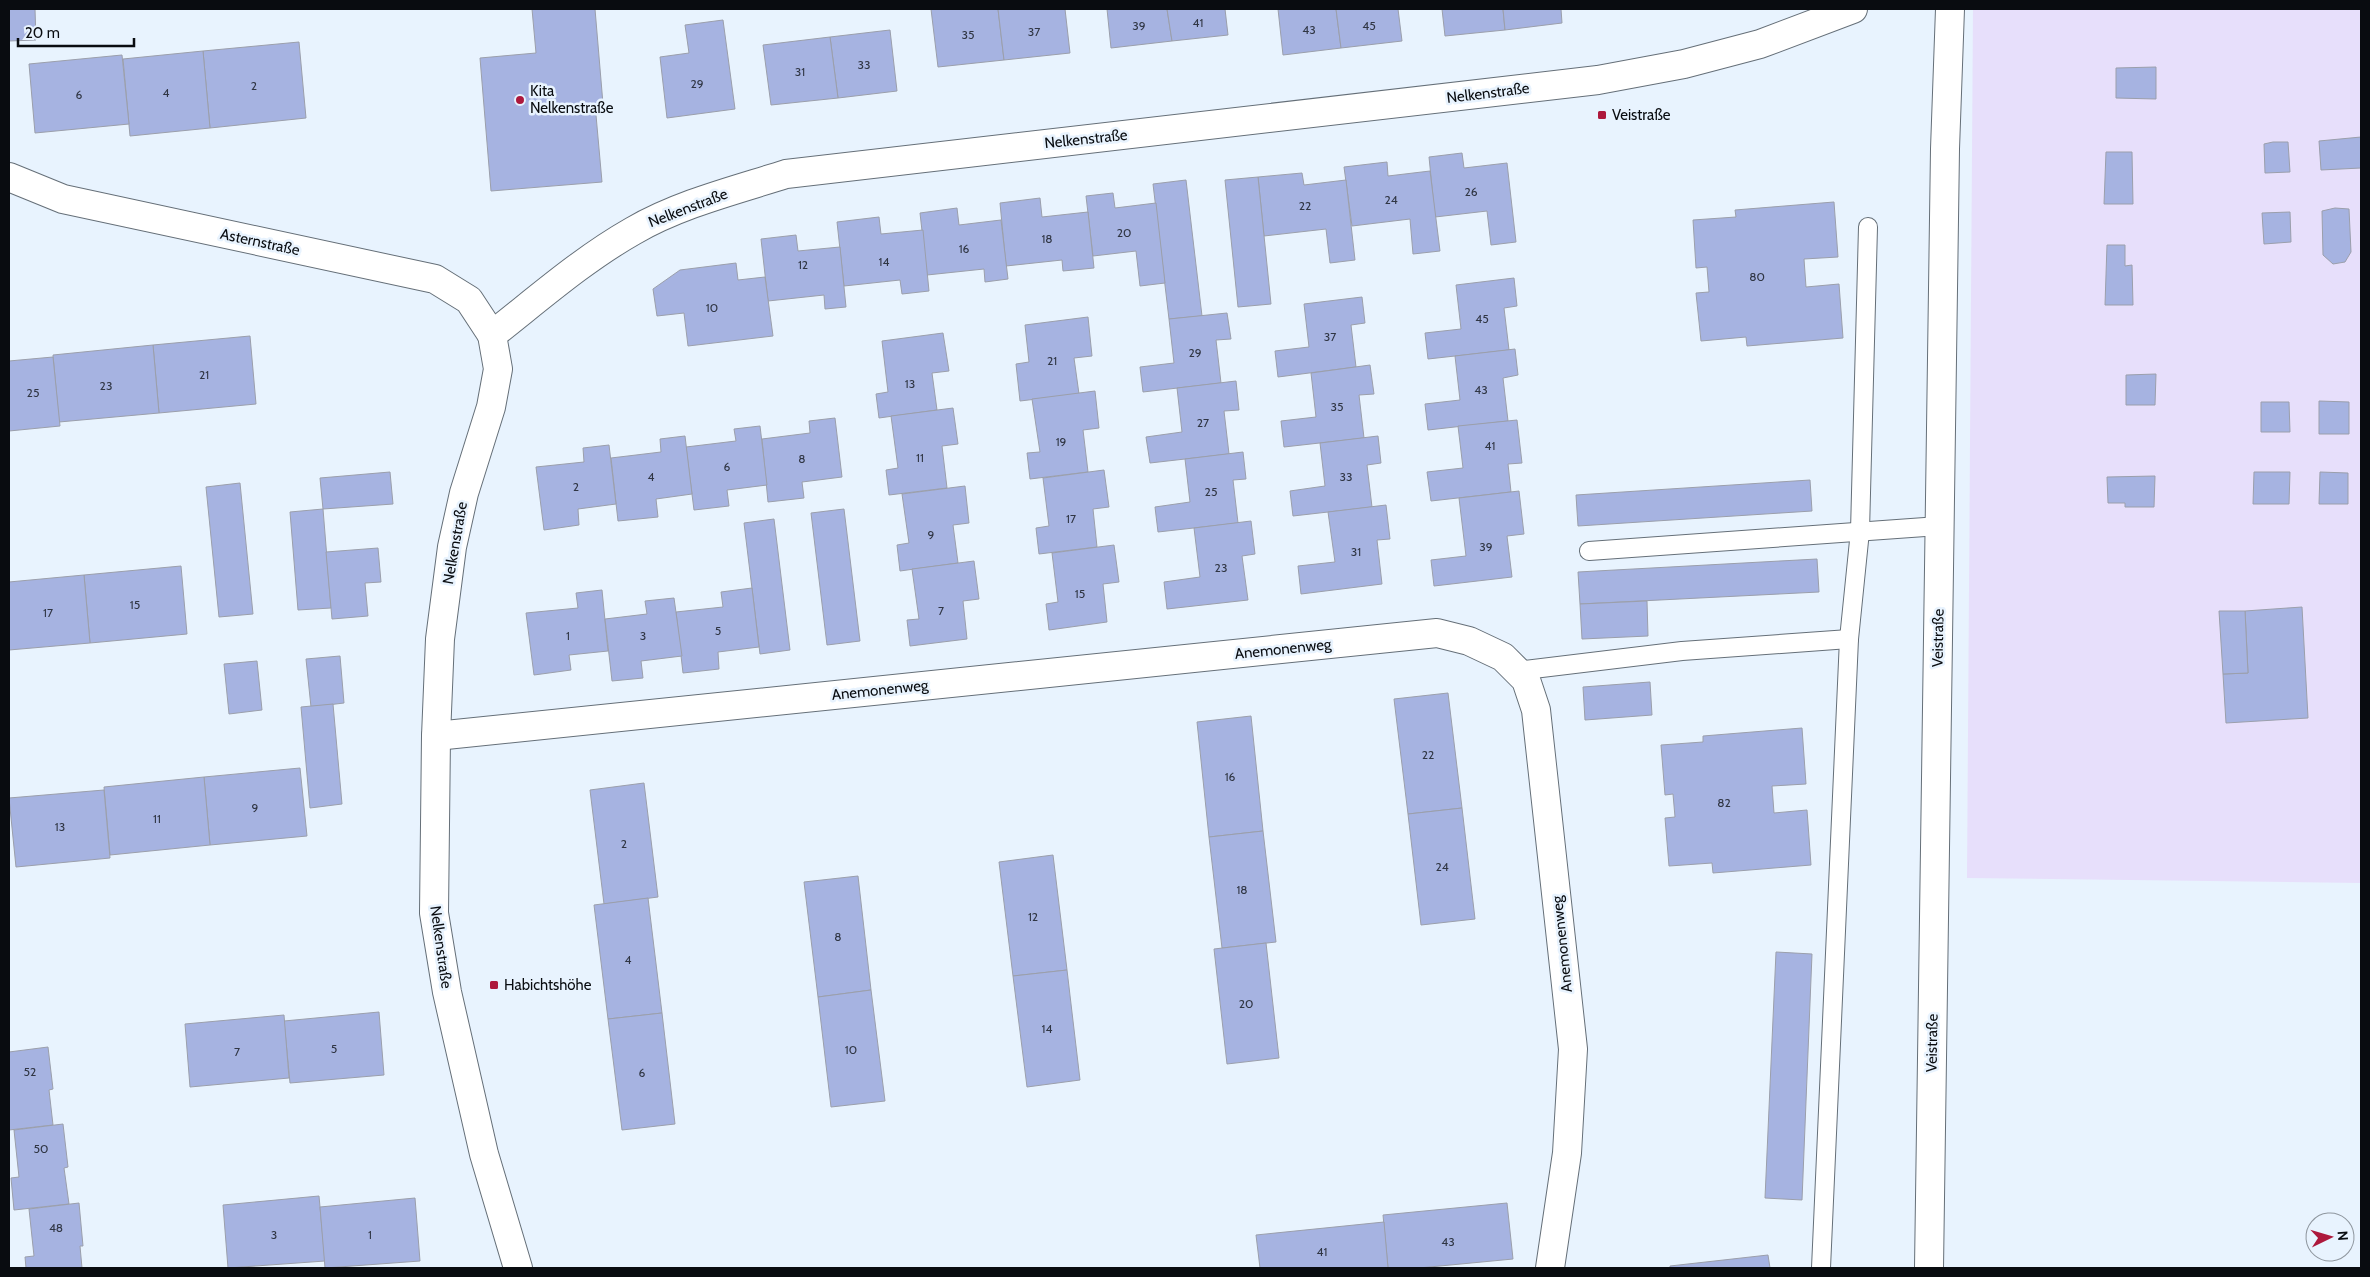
<svg xmlns="http://www.w3.org/2000/svg" width="2370" height="1277" font-family="Cabin,sans-serif">
<style>
.green{fill:#e7dffb}
.building{fill:#a6b3e1;stroke:#9b9fab}
.lines{fill:none;stroke-linecap:round;stroke-linejoin:round}
.service-casing{stroke:#656f78;stroke-width:20}
.minor-casing{stroke:#656f78;stroke-width:30}
.service{stroke:#fff;stroke-width:18}
.minor{stroke:#fff;stroke-width:28}
.poi-dot{fill:#ad183c;stroke:#e8f3fe;stroke-width:2}
.labels{text-anchor:middle;dominant-baseline:central;stroke-width:5;stroke-linejoin:round;paint-order:stroke}
.number-label{font-size:12px;fill:#303644}
.poi-label{font-size:15px;fill:#090c10;stroke:#e8f3fe;text-anchor:start}
.street-label{font-size:15px;fill:#090c10;stroke:#e8f3fe}
</style>
<rect width="100%" height="100%" fill="#e8f3fe"/>
<!-- green -->
<path class="green" d="M1973,9h388v874l-394,-5z"/>
<!-- building -->
<g class="building">
<path d="M9,9h26l1,31 -27,1z"/>
<path d="M532,9h63l8,95h-8l7,78 -111,9 -11,-133 56,-5z"/>
<path d="M931,9h67l6,51 -66,7z"/>
<path d="M998,9h67l5,44 -66,7z"/>
<path d="M1107,9h60l5,32 -61,7z"/>
<path d="M1167,9h58l3,26 -56,6z"/>
<path d="M1278,9h58l5,39 -58,7z"/>
<path d="M1336,9h62l4,32 -61,7z"/>
<path d="M1442,9h61l2,21 -60,6z"/>
<path d="M1503,9h58l1,14 -57,7z"/>
<path d="M723,20l12,89 -68,9 -7,-61 29,-4 -4,-28z"/>
<path d="M890,30l7,61 -59,7 -8,-61z"/>
<path d="M830,37l8,61 -67,7 -8,-60z"/>
<path d="M299,42l7,76 -96,10 -7,-77z"/>
<path d="M203,51l7,77 -80,8 -7,-77z"/>
<path d="M122,55l7,69 -94,9 -6,-69z"/>
<path d="M2156,67v32l-40,-1v-30z"/>
<path d="M2361,137v31l-40,2 -2,-29z"/>
<path d="M2273,142h15l2,30 -25,1 -1,-29z"/>
<path d="M2106,152h26l1,52h-29z"/>
<path d="M1462,153l2,15 43,-5 9,79 -25,3 -4,-34 -52,6 -6,-60z"/>
<path d="M1387,162l1,14 42,-5 10,80 -27,3 -3,-35 -58,7 -8,-59z"/>
<path d="M1302,173l2,12 42,-5 9,80 -25,3 -4,-34 -62,7 -6,-59z"/>
<path d="M1258,177l13,127 -33,3 -13,-127z"/>
<path d="M1186,180l16,136 -33,3 -16,-135z"/>
<path d="M1113,193l2,15 41,-5 9,80 -25,3 -4,-35 -43,5 -7,-60z"/>
<path d="M1040,198l2,19 46,-5 6,56 -31,3 -1,-11 -56,6 -6,-63z"/>
<path d="M1834,202l4,55 -34,2 2,28 33,-3 4,54 -96,8 -1,-9 -45,4 -5,-48 13,-1 -2,-25 -11,1 -3,-48 43,-3 -1,-7z"/>
<path d="M957,208l2,17 42,-5 7,59 -23,3 -1,-13 -57,6 -7,-62z"/>
<path d="M2335,208l14,1 2,43 -6,10 -12,2 -10,-9 -1,-44z"/>
<path d="M2290,212l1,30 -27,2 -2,-31z"/>
<path d="M879,217l2,17 42,-4 6,61 -27,3 -2,-14 -56,6 -7,-64z"/>
<path d="M796,235l2,16 42,-4 6,60 -21,2 -1,-14 -56,6 -7,-62z"/>
<path d="M2107,245h18v21l7,-1 1,40h-28z"/>
<path d="M736,263l2,17 27,-3 8,59 -85,10 -4,-33 -27,3 -4,-27 27,-19z"/>
<path d="M1514,278l3,28 -13,2 5,42 -81,9 -3,-26 36,-4 -5,-44z"/>
<path d="M1362,297l3,26 -14,2 5,42 -78,10 -3,-26 34,-4 -5,-43z"/>
<path d="M1227,313l4,26 -15,1 5,43 -78,9 -3,-25 34,-4 -5,-44z"/>
<path d="M1088,317l4,39 -18,2 5,36 -59,7 -4,-37 13,-2 -4,-37z"/>
<path d="M943,333l6,38 -17,2 5,37 -58,8 -3,-24 12,-2 -6,-51z"/>
<path d="M250,336l6,68 -97,9 -6,-68z"/>
<path d="M153,345l6,68 -100,9 -6,-67z"/>
<path d="M1515,349l3,26 -15,3 5,43 -80,9 -3,-26 35,-4 -5,-44z"/>
<path d="M53,357l7,69 -51,5v-70z"/>
<path d="M1370,365l4,29 -15,1 5,43 -80,9 -3,-26 35,-4 -5,-44z"/>
<path d="M2156,374l-1,31h-29v-30z"/>
<path d="M1236,381l3,29 -15,1 5,43 -79,9 -4,-26 36,-5 -5,-44z"/>
<path d="M1095,391l4,37 -16,2 5,42 -58,7 -3,-26 13,-1 -8,-53z"/>
<path d="M2319,401l30,1v32h-30z"/>
<path d="M2261,402h28l1,30h-29z"/>
<path d="M953,408l5,36 -16,2 5,42 -58,7 -3,-25 12,-2 -7,-52z"/>
<path d="M835,418l7,59 -40,5 2,16 -36,4 -6,-63 48,-6 -1,-12z"/>
<path d="M1517,420l5,43 -14,1 3,28 -80,9 -4,-29 36,-4 -5,-42z"/>
<path d="M760,426l7,59 -40,5 2,16 -35,4 -8,-63 50,-6 -2,-12z"/>
<path d="M685,436l7,58 -36,5 2,18 -40,4 -7,-63 50,-6 -1,-13z"/>
<path d="M1378,436l3,27 -14,2 5,42 -79,9 -3,-25 35,-5 -5,-43z"/>
<path d="M609,445l7,59 -38,5 1,16 -35,5 -8,-63 48,-5 -1,-14z"/>
<path d="M1243,452l3,27 -13,1 5,43 -80,9 -3,-25 35,-5 -5,-43z"/>
<path d="M1104,470l5,37 -16,2 4,38 -58,7 -3,-26 13,-2 -6,-48z"/>
<path d="M390,472l3,32 -70,5 -3,-31z"/>
<path d="M2254,472h36l-1,32h-36z"/>
<path d="M2320,472l28,1v31h-29z"/>
<path d="M2155,476l-1,31h-29v-4h-17l-1,-26z"/>
<path d="M1810,480l2,31 -234,15 -2,-31z"/>
<path d="M240,483l13,131 -34,3 -13,-130z"/>
<path d="M965,486l4,37 -16,2 5,38 -58,8 -3,-26 12,-2 -7,-49z"/>
<path d="M1519,491l5,43 -17,2 5,41 -78,9 -3,-26 35,-4 -7,-58z"/>
<path d="M1386,505l4,34 -13,1 5,44 -81,10 -3,-28 37,-4 -7,-50z"/>
<path d="M323,509l8,99 -33,2 -8,-98z"/>
<path d="M844,509l16,132 -33,4 -16,-132z"/>
<path d="M774,519l16,131 -30,4 -16,-131z"/>
<path d="M1251,521l4,33 -13,2 6,44 -81,9 -3,-27 36,-5 -6,-49z"/>
<path d="M1114,545l5,37 -16,2 4,38 -58,8 -3,-26 12,-2 -6,-49z"/>
<path d="M378,548l3,34 -16,1 3,33 -36,3 -6,-67z"/>
<path d="M1817,559l2,33 -239,12 -2,-32z"/>
<path d="M974,561l5,38 -16,2 4,38 -57,7 -3,-26 12,-1 -7,-50z"/>
<path d="M181,566l6,68 -97,9 -6,-68z"/>
<path d="M84,575l6,68 -81,7v-68z"/>
<path d="M752,588l7,59 -41,5 1,17 -36,4 -7,-61 47,-5 -2,-15z"/>
<path d="M602,590l6,61 -39,4 2,15 -37,5 -8,-62 52,-5 -2,-15z"/>
<path d="M674,598l8,58 -41,5 2,17 -31,3 -7,-62 42,-5 -2,-13z"/>
<path d="M1647,601l1,35 -66,3 -2,-35z"/>
<path d="M2302,607l6,111 -82,5 -3,-49 25,-1 -3,-62z"/>
<path d="M2219,611h26l3,62 -25,1z"/>
<path d="M340,656l4,47 -33,4 -5,-48z"/>
<path d="M257,661l5,49 -33,4 -5,-50z"/>
<path d="M1650,682l2,33 -67,5 -2,-33z"/>
<path d="M1448,693l14,115 -54,6 -14,-115z"/>
<path d="M333,704l9,100 -32,4 -9,-101z"/>
<path d="M1251,716l12,115 -54,6 -12,-115z"/>
<path d="M1802,728l4,56 -34,2 2,27 33,-3 4,55 -98,8 -1,-10 -43,3 -4,-48 10,-1 -2,-23 -8,1 -4,-50 42,-3v-6z"/>
<path d="M300,768l7,68 -97,9 -6,-68z"/>
<path d="M204,777l6,68 -100,10 -6,-68z"/>
<path d="M644,783l14,114 -54,7 -14,-114z"/>
<path d="M104,790l6,68 -94,9 -7,-69z"/>
<path d="M1462,808l13,111 -54,6 -13,-111z"/>
<path d="M1263,831l13,111 -54,6 -13,-111z"/>
<path d="M1053,855l14,115 -54,6 -14,-114z"/>
<path d="M858,876l13,114 -53,7 -14,-115z"/>
<path d="M648,898l14,115 -54,6 -14,-114z"/>
<path d="M1266,943l13,115 -52,6 -13,-115z"/>
<path d="M1776,952l36,2 -10,246 -37,-2z"/>
<path d="M1067,970l13,110 -53,7 -14,-111z"/>
<path d="M871,990l14,111 -54,6 -13,-110z"/>
<path d="M379,1012l5,63 -94,8 -6,-62z"/>
<path d="M662,1013l13,111 -53,6 -14,-111z"/>
<path d="M284,1015l5,63 -99,9 -5,-63z"/>
<path d="M48,1047l5,42 -4,1 4,35 -44,5v-78z"/>
<path d="M63,1124l5,43 -4,1 5,36 -55,6 -3,-32 8,-1 -5,-47z"/>
<path d="M319,1196l6,65 -97,7 -5,-63z"/>
<path d="M415,1198l5,63 -95,7 -5,-61z"/>
<path d="M79,1203l4,43h-3l2,22h-56l-1,-11 9,-1 -5,-47z"/>
<path d="M1507,1203l6,56 -94,9h-31l-5,-53z"/>
<path d="M1384,1222l4,46h-128l-4,-33z"/>
<path d="M1768,1255l2,13h-100v-2z"/>
</g>
<g class="lines">
<!-- service casing -->
<g class="service-casing">
<g id="service">
<path d="M1589,551l350,-25"/>
<path d="M1517,671l165,-20 167,-12"/>
<path d="M1821,1268l28,-629 11,-108 8,-304"/>
</g>
</g>
<!-- minor casing -->
<g class="minor-casing">
<g id="minor">
<path d="M9,177l54,22 372,80 34,21 23,35"/>
<path d="M436,736l1001,-103 32,8 34,16 23,23 10,30 37,339 -6,104 -17,115"/>
<path d="M518,1268l-34,-114 -37,-162 -13,-79 2,-177 4,-97 12,-92 12,-54 27,-86 7,-38 -6,-34c46,-36 90,-75 141,-104 46,-27 103,-41 153,-57l812,-94 86,-16 76,-20 93,-35"/>
<path d="M1929,1268l16,-1119 5,-140"/>
</g>
</g>
<!-- service -->
<use href="#service" class="service"/>
<!-- minor -->
<use href="#minor" class="minor"/>
</g>
<!-- markers -->
<g class="poi-dot">
<circle cx="520" cy="100" r="5"/>
<rect x="1597" y="110" width="10" height="10" rx="2.5"/>
<rect x="489" y="980" width="10" height="10" rx="2.5"/>
</g>
<g class="labels">
<!-- number labels -->
<g class="number-label">
<text x="1198" y="22">41</text>
<text x="1139" y="25">39</text>
<text x="1369" y="25">45</text>
<text x="1309" y="29">43</text>
<text x="1034" y="31">37</text>
<text x="968" y="34">35</text>
<text x="864" y="64">33</text>
<text x="800" y="71">31</text>
<text x="697" y="83">29</text>
<text x="254" y="85">2</text>
<text x="166" y="92">4</text>
<text x="79" y="94">6</text>
<text x="1471" y="191">26</text>
<text x="1391" y="199">24</text>
<text x="1305" y="205">22</text>
<text x="1124" y="232">20</text>
<text x="1047" y="238">18</text>
<text x="964" y="248">16</text>
<text x="884" y="261">14</text>
<text x="803" y="264">12</text>
<text x="1757" y="276">80</text>
<text x="712" y="307">10</text>
<text x="1482" y="318">45</text>
<text x="1330" y="336">37</text>
<text x="1195" y="352">29</text>
<text x="1052" y="360">21</text>
<text x="204" y="374">21</text>
<text x="910" y="383">13</text>
<text x="106" y="385">23</text>
<text x="1481" y="389">43</text>
<text x="33" y="392">25</text>
<text x="1337" y="406">35</text>
<text x="1203" y="422">27</text>
<text x="1061" y="441">19</text>
<text x="1490" y="445">41</text>
<text x="920" y="457">11</text>
<text x="802" y="458">8</text>
<text x="727" y="466">6</text>
<text x="651" y="476">4</text>
<text x="1346" y="476">33</text>
<text x="576" y="486">2</text>
<text x="1211" y="491">25</text>
<text x="1071" y="518">17</text>
<text x="931" y="534">9</text>
<text x="1486" y="546">39</text>
<text x="1356" y="551">31</text>
<text x="1221" y="567">23</text>
<text x="1080" y="593">15</text>
<text x="135" y="604">15</text>
<text x="941" y="610">7</text>
<text x="48" y="612">17</text>
<text x="718" y="630">5</text>
<text x="568" y="635">1</text>
<text x="643" y="635">3</text>
<text x="1428" y="754">22</text>
<text x="1230" y="776">16</text>
<text x="1724" y="802">82</text>
<text x="255" y="807">9</text>
<text x="157" y="818">11</text>
<text x="60" y="826">13</text>
<text x="624" y="843">2</text>
<text x="1442" y="866">24</text>
<text x="1242" y="889">18</text>
<text x="1033" y="916">12</text>
<text x="838" y="936">8</text>
<text x="628" y="959">4</text>
<text x="1246" y="1003">20</text>
<text x="1047" y="1028">14</text>
<text x="334" y="1048">5</text>
<text x="851" y="1049">10</text>
<text x="237" y="1051">7</text>
<text x="30" y="1071">52</text>
<text x="642" y="1072">6</text>
<text x="41" y="1148">50</text>
<text x="56" y="1227">48</text>
<text x="274" y="1234">3</text>
<text x="370" y="1234">1</text>
<text x="1448" y="1241">43</text>
<text x="1322" y="1251">41</text>
</g>
<!-- poi labels -->
<g class="poi-label">
<text x="530" y="91">Kita<tspan x="530" dy="17">Nelkenstraße</tspan></text>
<text x="1612" y="115">Veistraße</text>
<text x="504" y="985">Habichtshöhe</text>
</g>
<!-- street labels -->
<g class="street-label">
<text transform="translate(1488 93) rotate(-7)">Nelkenstraße</text>
<text transform="translate(1086 139) rotate(-6)">Nelkenstraße</text>
<text transform="translate(688 208) rotate(-21)">Nelkenstraße</text>
<text transform="translate(260 242) rotate(12)">Asternstraße</text>
<text transform="translate(455 543) rotate(-80)">Nelkenstraße</text>
<text transform="translate(1938 638) rotate(-89)">Veistraße</text>
<text transform="translate(1283 649) rotate(-6)">Anemonenweg</text>
<text transform="translate(880 690) rotate(-6)">Anemonenweg</text>
<text transform="translate(1562 944) rotate(-96)">Anemonenweg</text>
<text transform="translate(441 947) rotate(82)">Nelkenstraße</text>
<text transform="translate(1932 1043) rotate(-89)">Veistraße</text>
</g>
</g>
<!-- border -->
<rect width="2370" height="1277" fill="none" stroke="#090c10" stroke-width="20"/>
<!-- north arrow -->
<g transform="translate(2330 1237) rotate(85)"><circle r="24" fill="#e8f3fe" stroke="#8f979f"/>
<path d="M0-4L9 19L0 12L-9 19Z" fill="#ad183c"/>
<text y="-8" font-size="14" font-weight="bold" text-anchor="middle" fill="#090c10">N</text>
</g>
<!-- scale -->
<path d="M18 38v8h116v-8" fill="none" stroke="#090c10" stroke-width="2.5"/>
<text x="25" y="38" font-size="15" fill="#090c10" stroke="#e8f3fe" stroke-width="4" paint-order="stroke">20 m</text>
</svg>
